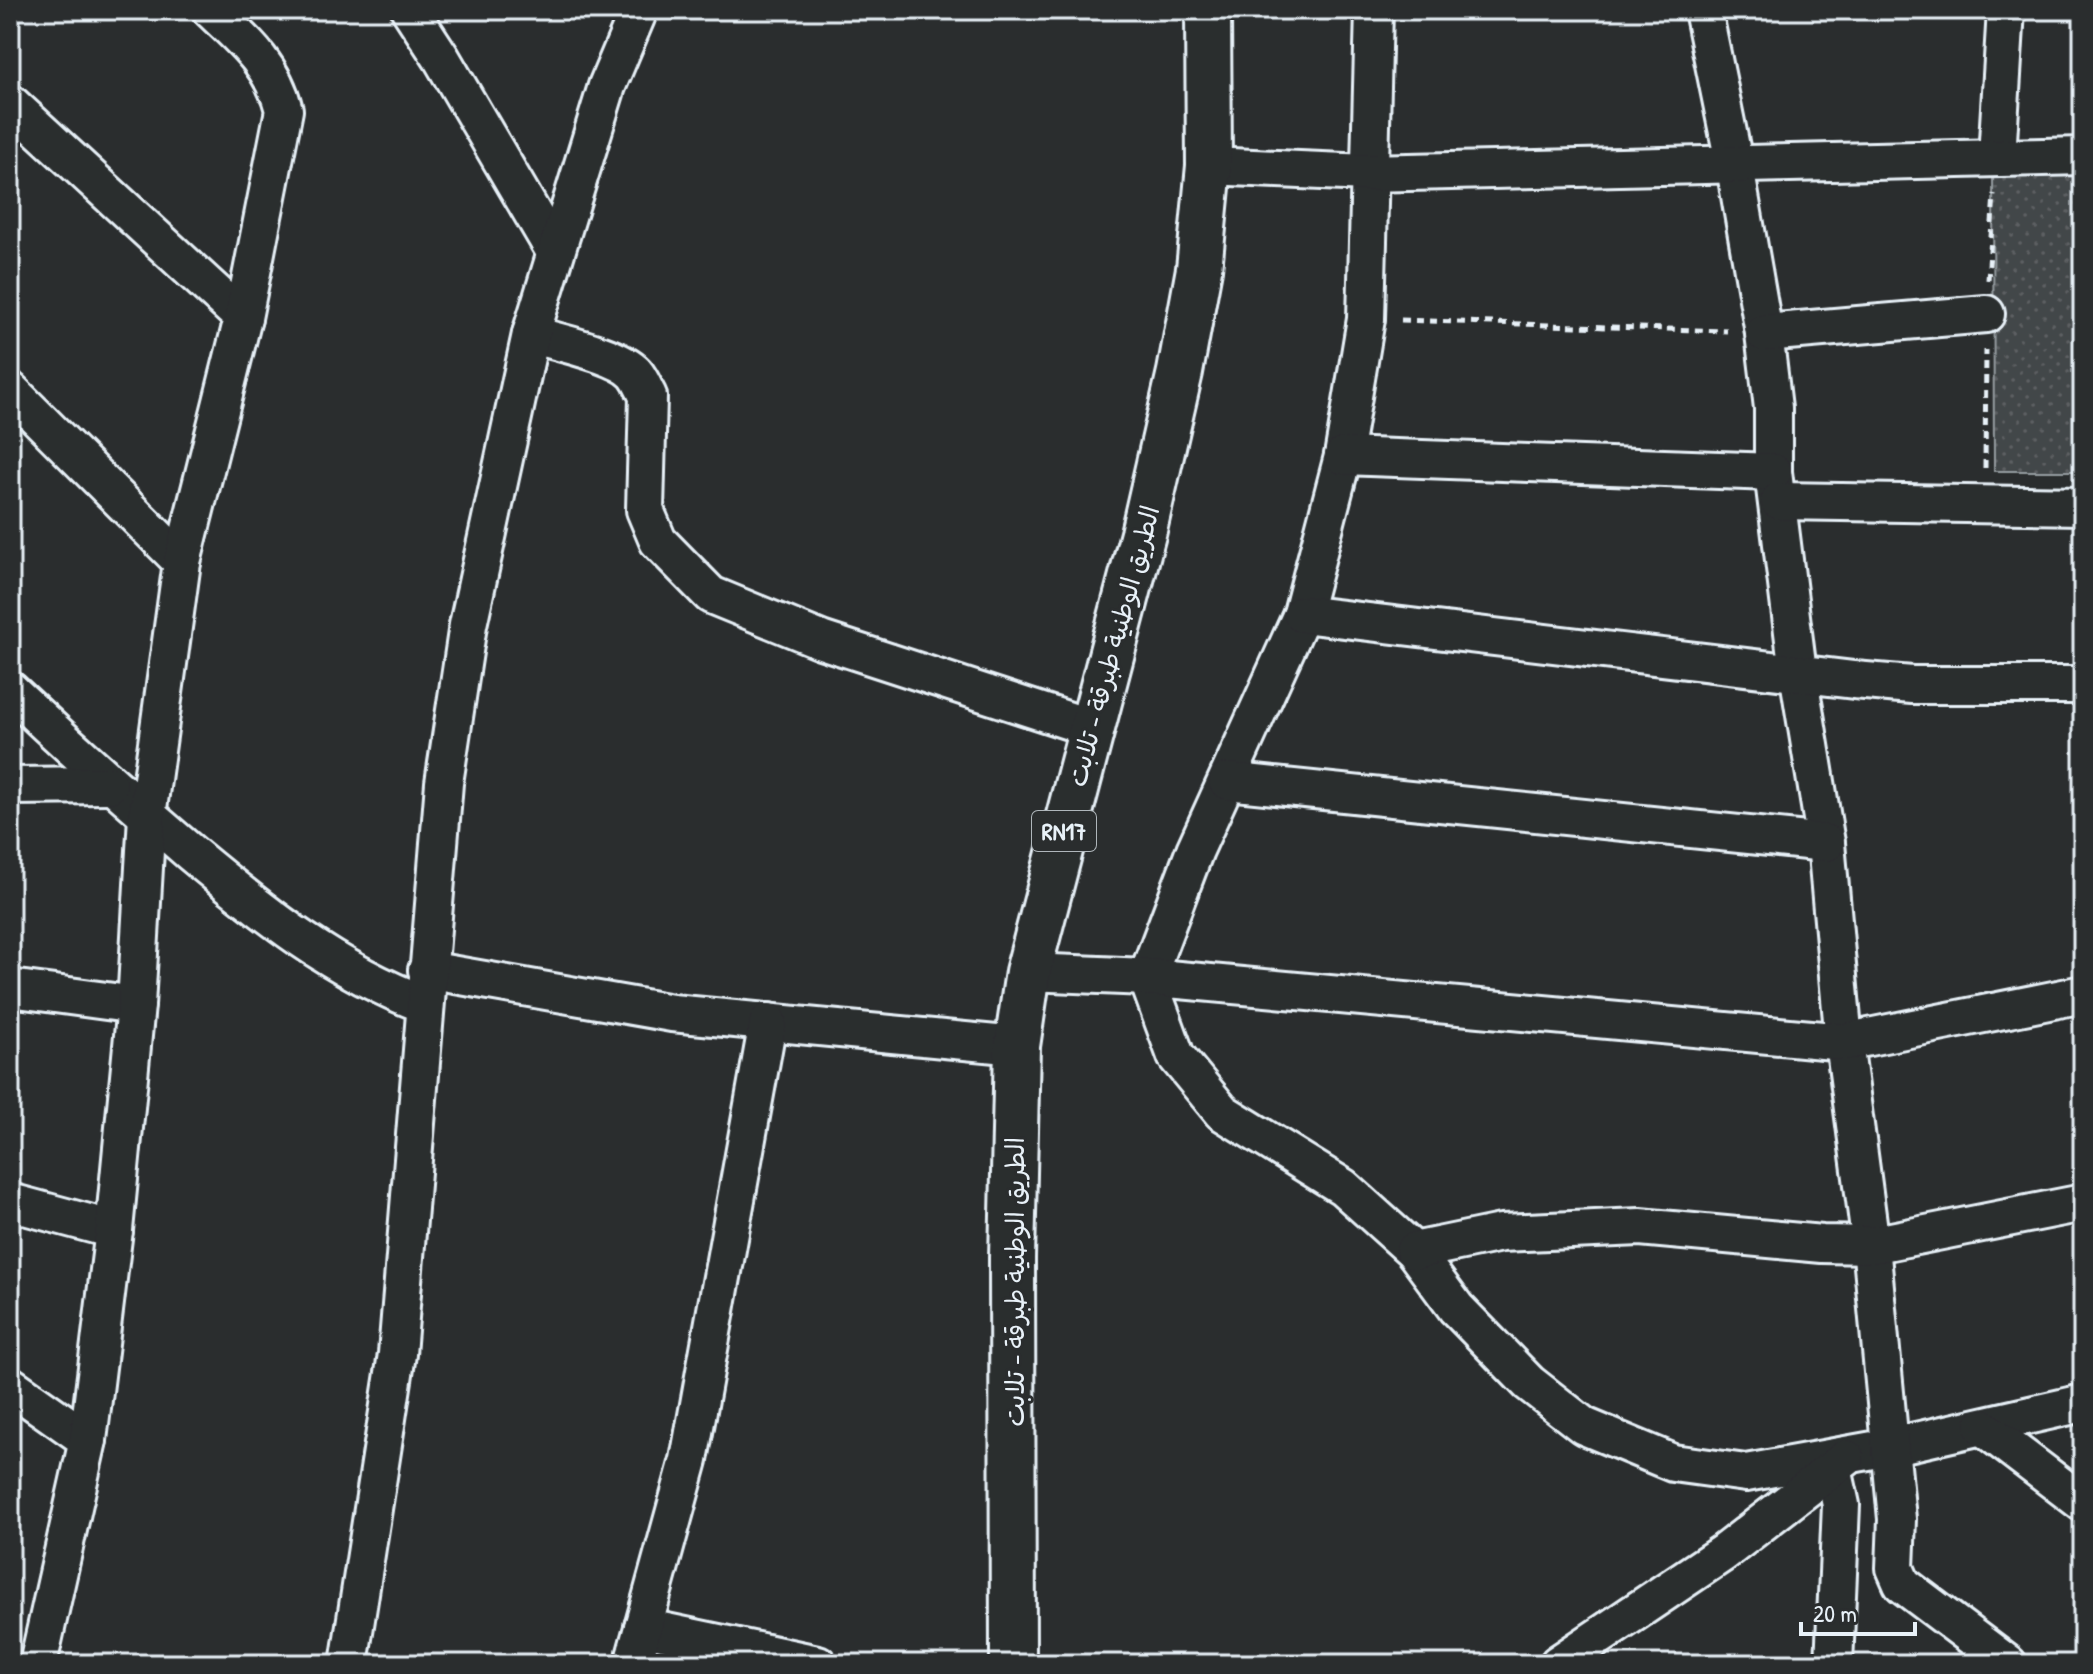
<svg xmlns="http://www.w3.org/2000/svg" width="2093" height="1674" font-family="'Patrick Hand','Playpen Sans Arabic',sans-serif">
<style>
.grass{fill:url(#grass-dots);stroke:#959ca0;stroke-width:2}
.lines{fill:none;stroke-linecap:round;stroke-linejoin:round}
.minor-casing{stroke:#e8f1f8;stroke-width:42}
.major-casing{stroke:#e8f1f8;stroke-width:50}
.path{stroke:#e8f1f8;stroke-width:5;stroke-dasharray:8 6;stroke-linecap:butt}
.minor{stroke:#2a2d2e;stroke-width:36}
.major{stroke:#2a2d2e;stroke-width:44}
.labels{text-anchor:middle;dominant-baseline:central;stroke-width:6;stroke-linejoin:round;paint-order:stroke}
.shield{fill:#2a2d2e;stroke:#afb6bb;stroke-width:2}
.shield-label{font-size:24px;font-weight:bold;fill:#e8f1f8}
.street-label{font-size:26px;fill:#e8f1f8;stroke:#2a2d2e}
</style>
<defs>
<pattern id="grass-dots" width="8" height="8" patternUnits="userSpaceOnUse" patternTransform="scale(2)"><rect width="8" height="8" fill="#424648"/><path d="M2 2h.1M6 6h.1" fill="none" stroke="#5d6163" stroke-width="1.8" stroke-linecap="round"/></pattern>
</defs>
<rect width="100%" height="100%" fill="#2a2d2e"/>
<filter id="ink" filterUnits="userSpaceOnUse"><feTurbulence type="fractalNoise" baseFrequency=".0125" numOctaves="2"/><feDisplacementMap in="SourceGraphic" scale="16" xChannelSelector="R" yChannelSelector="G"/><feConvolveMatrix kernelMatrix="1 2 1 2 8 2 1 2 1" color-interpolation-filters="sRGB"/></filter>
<g filter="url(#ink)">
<!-- grass -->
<path class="grass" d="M2083,153v318h-89l-1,-317z"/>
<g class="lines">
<!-- minor casing -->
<g class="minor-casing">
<g id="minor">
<path d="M410,10l32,49 113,193"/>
<path d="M1374,10l-8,309 -23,137 -41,158 -107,236 -48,127 29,79 46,56 121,75 71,64 42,57 73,75 55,43 89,37 73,10 144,-26 193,-44"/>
<path d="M1703,10l32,157 29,166 9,75v64l25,200 28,171 18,199 27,203 26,274 -2,49 7,16 106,80"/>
<path d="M10,103l233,215"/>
<path d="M1997,157l9,-147"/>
<path d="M1209,166l158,7 716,-17"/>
<path d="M1764,333l222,-19"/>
<path d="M531,334c27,9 86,20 104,39 6,7 9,16 13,23l-3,114 13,31 53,54 110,45 270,88"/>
<path d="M10,390l172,172"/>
<path d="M1343,456l430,16"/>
<path d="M1779,501l304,5"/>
<path d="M1302,614l552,66 58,5h171"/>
<path d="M10,690c59,56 119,110 181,163 72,60 144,118 233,151"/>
<path d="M1227,781l599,62"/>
<path d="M10,786l99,-1"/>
<path d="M427,970l245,43 345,33"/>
<path d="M1028,972l119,5 697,65 239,-48"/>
<path d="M10,988l126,17"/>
<path d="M10,1202l104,28"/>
<path d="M1414,1251l87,-18 139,-6 182,17 49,1 212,-42"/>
<path d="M10,1385l78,55"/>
<path d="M1983,1427l100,76"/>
<path d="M1833,1468l8,37 -7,159"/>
<path d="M643,1627l175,37"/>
<path d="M38,1664l50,-224 26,-210 22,-225 11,-189 35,-254 61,-244 41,-208c-11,-45 -40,-69 -73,-100"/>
<path d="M349,1664l48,-310 47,-571 24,-158 63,-291 76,-248 32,-76"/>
<path d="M633,1664l56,-204 79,-438"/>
<path d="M1558,1664l165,-111 123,-95"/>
</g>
</g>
<!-- major casing -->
<g class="major-casing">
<path id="major" d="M1013,1664l-1,-406 5,-212 11,-74 115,-438 37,-162 19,-103 10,-103 -1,-156"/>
</g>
<!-- path -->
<g class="path">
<path d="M1988,280l6,-86"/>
<path d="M1401,320l326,11"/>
<path d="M1985,468l1,-118"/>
</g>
<!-- minor -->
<use href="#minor" class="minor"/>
<!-- major -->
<use href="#major" class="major"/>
</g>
</g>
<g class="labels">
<!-- shield labels -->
<rect class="shield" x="1032" y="811" width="64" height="40" rx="6"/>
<g class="shield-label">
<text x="1064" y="831">RN17</text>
</g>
<!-- street labels -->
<g class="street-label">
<text transform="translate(1113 646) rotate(-75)">الطريق الوطنية طبرقة - تلابت</text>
<text transform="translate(1014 1282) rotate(-90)">الطريق الوطنية طبرقة - تلابت</text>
</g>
</g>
<!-- margin -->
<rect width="2093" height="1674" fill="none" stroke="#2a2d2e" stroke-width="40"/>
<rect x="20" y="20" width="2053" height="1634" fill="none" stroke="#e8f1f8" stroke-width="3" filter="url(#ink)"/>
<!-- scale -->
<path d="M1801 1622v12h114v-12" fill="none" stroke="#e8f1f8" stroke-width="4"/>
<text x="1813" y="1622" font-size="24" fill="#e8f1f8" stroke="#2a2d2e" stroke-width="6" paint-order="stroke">20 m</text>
</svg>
